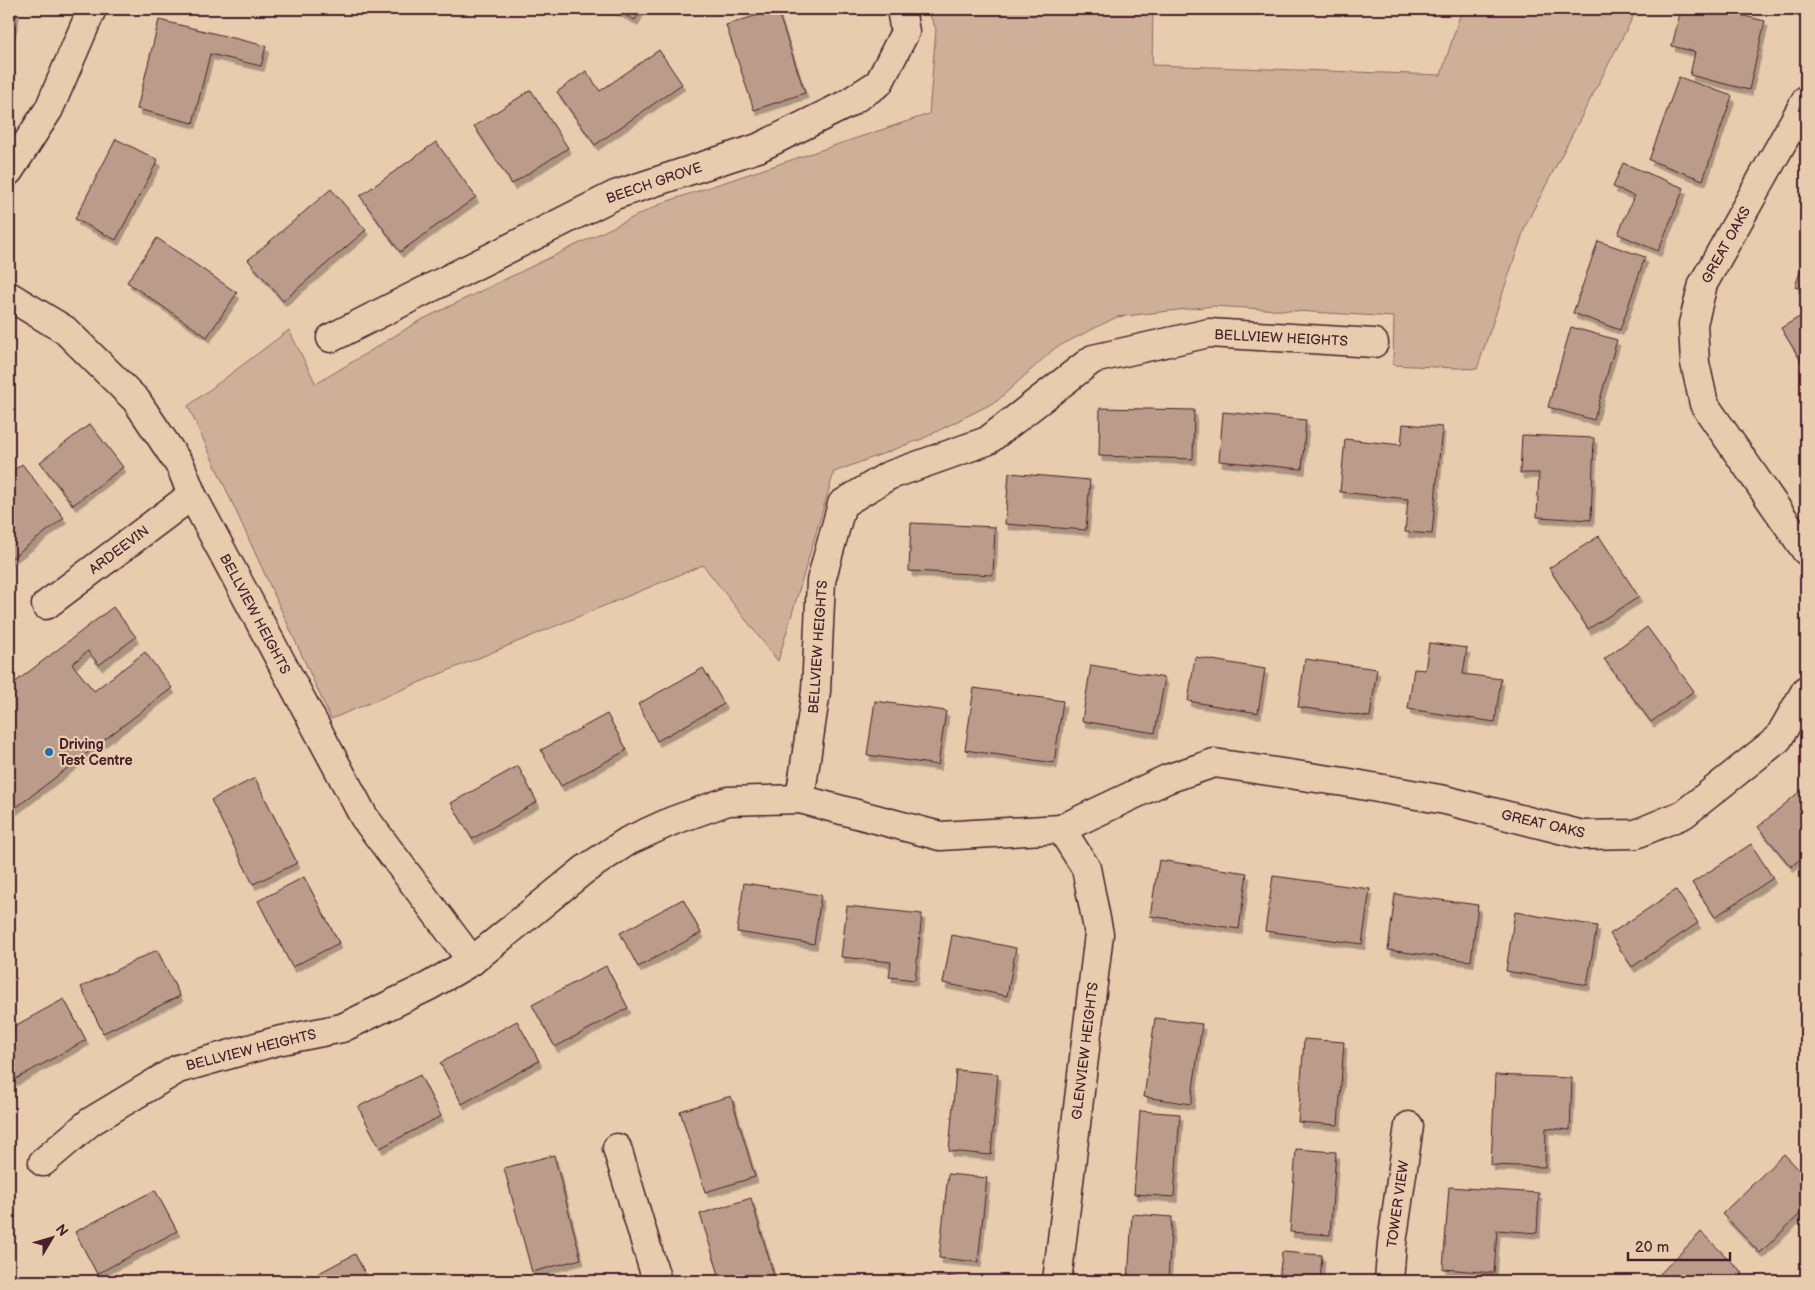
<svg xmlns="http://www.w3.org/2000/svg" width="1815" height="1290" font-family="'Balsamiq Sans',sans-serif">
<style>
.green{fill:#ceb099;stroke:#8c6862}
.building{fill:#bb9b8a;stroke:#4a1f2b;filter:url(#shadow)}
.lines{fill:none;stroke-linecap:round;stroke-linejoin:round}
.street-casing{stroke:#4a1f2b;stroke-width:31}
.street{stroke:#e7ccae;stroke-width:28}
.poi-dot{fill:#1f6fb2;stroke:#e7ccae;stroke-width:2}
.labels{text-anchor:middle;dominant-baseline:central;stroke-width:4.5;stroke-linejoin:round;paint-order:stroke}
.street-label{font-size:14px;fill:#4a1f2b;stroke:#e7ccae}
.poi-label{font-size:14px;font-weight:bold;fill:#4a1f2b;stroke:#e7ccae;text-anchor:start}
</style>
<defs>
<filter id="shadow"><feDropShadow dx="3" dy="5.5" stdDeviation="0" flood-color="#0004"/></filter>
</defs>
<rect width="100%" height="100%" fill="#e7ccae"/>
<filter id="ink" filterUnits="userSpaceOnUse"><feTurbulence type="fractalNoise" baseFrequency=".02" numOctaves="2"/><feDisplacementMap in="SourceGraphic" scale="10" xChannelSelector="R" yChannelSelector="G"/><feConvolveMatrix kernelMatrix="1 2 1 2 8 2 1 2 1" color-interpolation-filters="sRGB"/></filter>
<g filter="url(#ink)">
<!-- green -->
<path class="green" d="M927,9h226l-1,56 289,10 21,-66h175l-111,215 -49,145 -84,-4 1,-48 -181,-11 -96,11 -62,31 -58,53 -75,38 -88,33 -56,189 -75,-96 -372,154 -143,-313 101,-76 27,54 103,-63 246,-119 264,-88 7,-85z"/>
<!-- building -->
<g class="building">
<path d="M9,9h8l-8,36z"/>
<path d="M613,9h28l-6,11z"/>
<path d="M777,9l28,84 -51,17 -28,-85z"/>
<path d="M1681,9h34l50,12 -16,69 -59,-15 5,-23 -23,-6z"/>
<path d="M159,20l107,26 -5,20 -51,-12 -17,69 -56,-14z"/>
<path d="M659,50l23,34 -87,61 -38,-53 29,-21 14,20z"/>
<path d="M1679,77l53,19 -29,84 -54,-20z"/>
<path d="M531,90l37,58 -56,36 -38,-58z"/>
<path d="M116,139l42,21 -42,80 -41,-21z"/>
<path d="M436,142l40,55 -76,55 -40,-56z"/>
<path d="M1623,163l61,25 -26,63 -40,-17 16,-38 -21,-9z"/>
<path d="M331,189l35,41 -83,71 -35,-41z"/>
<path d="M157,238l80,55 -30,44 -80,-55z"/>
<path d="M1598,241l47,16 -25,73 -47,-17z"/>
<path d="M1806,253v38l-11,-4z"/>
<path d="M1806,313v56l-25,-41z"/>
<path d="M1571,327l46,13 -23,80 -46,-13z"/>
<path d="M1100,408l94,2 -1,49 -94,-3z"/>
<path d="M1223,412l83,8 -4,49 -83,-8z"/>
<path d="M90,424l33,43 -50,38 -33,-43z"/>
<path d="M1403,424l39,3 -10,107 -27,-2 3,-33 -68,-7 5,-53 56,6z"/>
<path d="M1522,435l72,3 -3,82 -54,-3 2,-44h-19z"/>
<path d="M22,464l42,54 -55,42v-86z"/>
<path d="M1009,473l81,7 -4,50 -81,-6z"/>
<path d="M911,523l84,4 -2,48 -84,-4z"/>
<path d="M1599,536l40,61 -51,32 -39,-61z"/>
<path d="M113,607l23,30 -37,28 -11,-14 -16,13 22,27 51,-39 27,36 -163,125v-126z"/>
<path d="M1647,627l47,64 -43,31 -47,-63z"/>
<path d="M1429,643l38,5 -4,26 38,5 -6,43 -87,-13 6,-40 11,1z"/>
<path d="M1195,657l70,12 -7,44 -70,-12z"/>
<path d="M1305,659l72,10 -7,48 -72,-10z"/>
<path d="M1091,665l74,13 -10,55 -73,-12z"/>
<path d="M703,668l21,36 -67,37 -19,-37z"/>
<path d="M974,688l89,13 -9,62 -89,-13z"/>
<path d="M875,701l71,10 -8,54 -71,-10z"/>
<path d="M607,714l20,36 -66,36 -20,-36z"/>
<path d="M518,766l19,36 -65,37 -21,-36z"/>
<path d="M255,778l42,85 -44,21 -42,-84z"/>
<path d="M1806,786v68l-15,13 -33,-40z"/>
<path d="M1751,844l22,34 -58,39 -23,-34z"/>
<path d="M1159,860l88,13 -8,56 -89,-13z"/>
<path d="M1273,876l97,13 -8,55 -97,-13z"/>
<path d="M304,877l35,66 -47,24 -34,-66z"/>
<path d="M744,883l77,12 -7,49 -77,-12z"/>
<path d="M1676,890l22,33 -66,44 -22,-33z"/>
<path d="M1395,894l83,11 -7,56 -83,-11z"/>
<path d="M683,899l18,34 -63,34 -18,-34z"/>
<path d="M847,906l75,8 -7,66 -26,-3 2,-15 -50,-5z"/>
<path d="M1515,912l82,14 -10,59 -81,-14z"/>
<path d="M952,935l64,13 -9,48 -64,-13z"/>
<path d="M157,950l23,46 -77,37 -22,-46z"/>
<path d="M606,966l22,42 -73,39 -23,-42z"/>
<path d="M64,999l22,41 -72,40 -5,-10v-41z"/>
<path d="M1155,1018l47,6 -11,80 -47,-7z"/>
<path d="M517,1021l22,40 -77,43 -22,-41z"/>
<path d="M1304,1039l40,3 -6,83 -40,-3z"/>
<path d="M956,1070l42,4 -7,81 -42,-4z"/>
<path d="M420,1075l21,41 -61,32 -22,-41z"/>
<path d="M1495,1075l77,3 -2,52 -24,-2 -1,39 -54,-2z"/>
<path d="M731,1096l24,81 -50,15 -25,-81z"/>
<path d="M1140,1111l40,3 -6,83 -40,-3z"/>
<path d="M1296,1149l40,3 -6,83 -40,-3z"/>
<path d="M1784,1154l22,23v31l-46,45 -38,-39z"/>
<path d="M554,1155l27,104 -49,13 -28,-104z"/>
<path d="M948,1174l39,4 -9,84 -39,-4z"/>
<path d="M1449,1187l90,6 -2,40 -40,-3 -3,43 -51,-4z"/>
<path d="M155,1190l22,41 -80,43 -22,-42z"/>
<path d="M751,1198l24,81 -7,2h-47l-21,-67z"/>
<path d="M1132,1214l40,3 -4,64h-40z"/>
<path d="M1701,1232l42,41 -8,8h-82z"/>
<path d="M1282,1252l40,3 -2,26h-41z"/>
<path d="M355,1254l14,27h-65z"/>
<path d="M585,1275l2,6h-21z"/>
<path d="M937,1275l40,5v1h-41z"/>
</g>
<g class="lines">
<!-- street casing -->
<g class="street-casing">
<g id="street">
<path d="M1806,100l-103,184 -10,40 2,39 9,41 102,147"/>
<path d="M9,171l40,-62 43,-100"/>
<path d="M9,296l56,34 71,70 45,67 11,28 172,322 108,144 112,-91 44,-29 44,-20 56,-20 72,-2 140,37 121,-7 106,-50 47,-16 130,19 101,18 138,35 53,-1 48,-20 94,-75 28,-49"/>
<path d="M331,338l284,-143 143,-47 87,-43 34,-22 26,-51 -4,-23"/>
<path d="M46,605l146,-110"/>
<path d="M800,799l16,-108 5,-110 21,-77 46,-28 99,-35 106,-82 116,-26 165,10"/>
<path d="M617,1148l40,133"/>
<path d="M43,1162l47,-40 88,-53 99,-28 65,-13 87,-42 43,-25"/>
<path d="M1057,1281l42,-347 -13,-66 -25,-39"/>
<path d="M1389,1281l3,-38 17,-117"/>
</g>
</g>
<!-- street -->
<use href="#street" class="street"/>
</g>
</g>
<!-- markers -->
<circle class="poi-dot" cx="49" cy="752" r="5"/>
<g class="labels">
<!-- street labels -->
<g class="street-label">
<text transform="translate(654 183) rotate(-19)">BEECH GROVE</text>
<text transform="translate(1726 245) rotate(-61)">GREAT OAKS</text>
<text transform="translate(1281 338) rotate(3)">BELLVIEW HEIGHTS</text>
<text transform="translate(119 550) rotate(-37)">ARDEEVIN</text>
<text transform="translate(255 614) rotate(62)">BELLVIEW HEIGHTS</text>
<text transform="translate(818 647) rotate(-86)">BELLVIEW HEIGHTS</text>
<text transform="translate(1543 824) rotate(13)">GREAT OAKS</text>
<text transform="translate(251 1050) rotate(-14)">BELLVIEW HEIGHTS</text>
<text transform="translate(1085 1051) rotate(-83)">GLENVIEW HEIGHTS</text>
<text transform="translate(1398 1204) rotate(-82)">TOWER VIEW</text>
</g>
<!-- poi labels -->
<g class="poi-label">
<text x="59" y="744">Driving<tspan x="59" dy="16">Test Centre</tspan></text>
</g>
</g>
<!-- margin -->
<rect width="1815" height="1290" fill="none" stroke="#e7ccae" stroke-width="30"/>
<rect x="15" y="15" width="1785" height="1260" fill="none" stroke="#4a1f2b" stroke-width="2" filter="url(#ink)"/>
<!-- north arrow -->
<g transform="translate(52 1238) rotate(52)" stroke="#e7ccae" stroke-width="4" paint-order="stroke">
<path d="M0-4L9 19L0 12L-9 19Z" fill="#4a1f2b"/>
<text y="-8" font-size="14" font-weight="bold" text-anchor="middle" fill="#4a1f2b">N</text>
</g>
<!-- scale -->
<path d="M1628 1252v8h102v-8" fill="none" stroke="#4a1f2b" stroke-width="2.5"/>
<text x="1635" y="1252" font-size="15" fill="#4a1f2b" stroke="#e7ccae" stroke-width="4" paint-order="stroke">20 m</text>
</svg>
